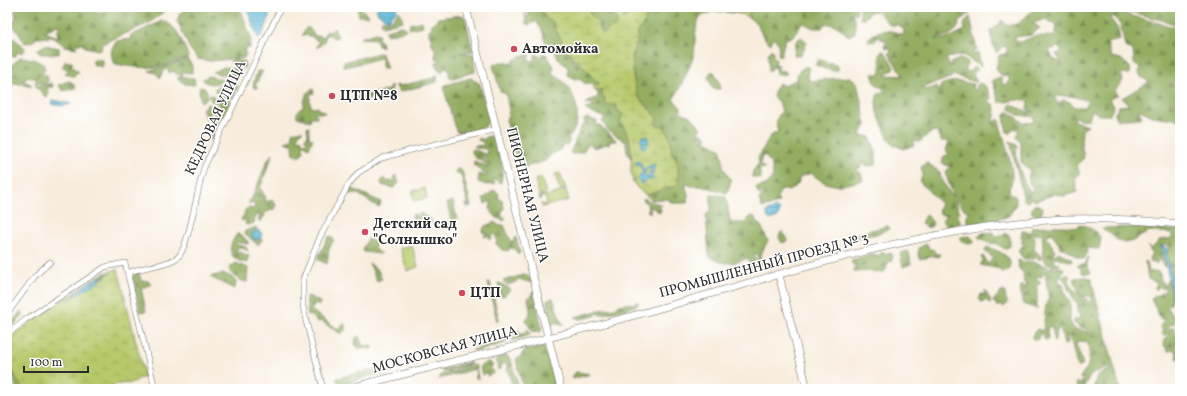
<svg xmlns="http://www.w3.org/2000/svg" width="1187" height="396" font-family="Vollkorn,serif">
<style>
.grass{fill:#b8c96c;stroke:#727a4c}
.forest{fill:url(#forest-firs);stroke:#5e6c46;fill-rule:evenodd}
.wetland{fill:url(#wetland-marsh);stroke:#727a4c;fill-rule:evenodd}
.park{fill:url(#park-crowns);stroke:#727a4c}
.water{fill:url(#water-rules);stroke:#407080}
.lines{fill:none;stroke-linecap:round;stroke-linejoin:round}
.street-casing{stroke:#736f69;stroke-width:6}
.secondary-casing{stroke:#736f69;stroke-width:8}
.street{stroke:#fff;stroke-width:5}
.secondary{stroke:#fff;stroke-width:7}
.poi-dot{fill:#d1495b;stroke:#fff;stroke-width:1.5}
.labels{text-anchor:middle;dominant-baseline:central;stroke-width:3;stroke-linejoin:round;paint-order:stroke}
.poi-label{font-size:14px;font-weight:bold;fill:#2b2b2b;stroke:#fff;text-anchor:start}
.street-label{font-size:14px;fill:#2b2b2b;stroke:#fff}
</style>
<defs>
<pattern id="forest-firs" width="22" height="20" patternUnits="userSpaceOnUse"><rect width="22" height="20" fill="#92ad60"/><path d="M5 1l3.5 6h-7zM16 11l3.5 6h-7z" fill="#778d4f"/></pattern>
<pattern id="wetland-marsh" width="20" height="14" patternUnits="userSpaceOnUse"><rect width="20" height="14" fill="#b8c96c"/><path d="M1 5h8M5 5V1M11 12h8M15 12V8" fill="none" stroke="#9ead5e"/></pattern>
<pattern id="park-crowns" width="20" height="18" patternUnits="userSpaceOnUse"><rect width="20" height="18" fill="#b8c96c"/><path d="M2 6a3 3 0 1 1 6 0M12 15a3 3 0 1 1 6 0" fill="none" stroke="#9ead5e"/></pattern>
<pattern id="water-rules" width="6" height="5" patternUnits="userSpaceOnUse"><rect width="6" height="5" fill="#56b6d4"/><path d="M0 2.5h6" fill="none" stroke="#4794ac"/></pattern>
</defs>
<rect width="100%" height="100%" fill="#fff"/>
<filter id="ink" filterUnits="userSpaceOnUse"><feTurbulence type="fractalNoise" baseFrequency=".025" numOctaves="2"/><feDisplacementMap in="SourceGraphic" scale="8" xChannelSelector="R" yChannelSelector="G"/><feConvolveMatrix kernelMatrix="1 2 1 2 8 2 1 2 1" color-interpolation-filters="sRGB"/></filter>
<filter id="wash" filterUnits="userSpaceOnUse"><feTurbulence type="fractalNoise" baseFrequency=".012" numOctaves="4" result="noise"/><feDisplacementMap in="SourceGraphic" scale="16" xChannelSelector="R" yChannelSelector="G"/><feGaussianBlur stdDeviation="0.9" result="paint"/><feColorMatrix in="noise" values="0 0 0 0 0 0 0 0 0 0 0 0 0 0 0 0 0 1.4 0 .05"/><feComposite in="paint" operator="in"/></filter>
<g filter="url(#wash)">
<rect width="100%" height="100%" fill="#f8eddd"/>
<!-- grass -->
<g class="grass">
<path d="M560,173l6,16 -6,1 -5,-16z"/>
<path d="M541,177l5,16 -7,2 -4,-15z"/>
<path d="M566,190l3,10 -27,7 -1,-4 2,2 4,-2 -2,-6h-4l-1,3 -1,-4 7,-1 1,1z"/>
<path d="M412,245l6,22 -11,4 -7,-23z"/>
</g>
<!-- forest -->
<g class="forest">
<path d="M7,7h4l2,10 -5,5z"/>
<path d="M14,7h75l8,6 18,-6h49l1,4 -16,12 -45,20 -3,2 1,3 -4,2 -13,-3 -2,-4 -6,1 -1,4 -11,-2 -12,-9 -16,1 -5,4 -7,1 -12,-18 3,-9zM57,25l3,1 -3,5 1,6 -14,-5z"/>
<path d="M190,7h50l11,31 -1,10 -6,1 2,5 -2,4 -34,3 -12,-2 -8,-10 -13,-28 3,-8z"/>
<path d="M359,7l10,9h-10l-2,-8z"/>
<path d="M526,7h14l6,12 7,3c2,10 10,16 10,25l8,6 4,12 2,-7 15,19 7,6 -1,3 -14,-3 -5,-5 -4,1 -8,-5 1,-7 -9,-7 -3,-7 -10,-9 -4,-14 -6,-9 -7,4 -3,-1 -1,-12 1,5 3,-1z"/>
<path d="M588,7h18l-2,4h9l4,10 -1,6 -6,1 -6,6 -5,-6 -1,-6 -8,-8z"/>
<path d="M648,7h91l-7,6 -18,-2 -14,6c-7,14 -3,25 -7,40 -1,6 -16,38 -20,42l9,10 -3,3c12,3 16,7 22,17l-3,3 6,2 3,4 -3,2 16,8 3,11v8l8,14 -4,12 -25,-7h-11l-6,-3 3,12 -1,8h-14l-7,-4 -15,1 -5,-5 15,-5 17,-26 -6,-11 -2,-14 -14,-14 -7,-18 -11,-10 -5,-20 -1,-24 5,-10 1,-11 7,-10z"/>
<path d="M749,7h61l12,5v-5h35l-1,8 -3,-3 -1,1 3,7v13l-7,3c-7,-8 -13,-13 -24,-12l-2,4h-9l-11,-6c-5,8 -5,15 -17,17l-4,17 -3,-1c1,-7 1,-13 -5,-18l-2,7c-7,-5 -11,-11 -13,-20l-9,-6z"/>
<path d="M860,7h110l1,5 -11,9c-2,13 -14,15 -25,18 12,1 19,-4 30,-9l-1,-6 6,-8 7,34 -3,1 -2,4 6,-2 3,14 -18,-12 -17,3 4,8 2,-4 8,-3 7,3 -1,10 4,-1 4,-4 3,3 -4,4 4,8 -22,-6 -2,-3 -1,4 -27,10h-4l4,3 11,-3 3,4 2,-6c12,-6 20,-3 32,-1l-1,6h4l1,-5 3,-2 6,4 5,11 -2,4 4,2c3,7 4,12 -1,19l7,-4c2,16 20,56 10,69l1,6 6,3v7l-7,12 -15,5 -26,3 -2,-7 4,-5c-14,-4 -20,-26 -25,-39l5,-6 -8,-4 2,-7 5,-1 -3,-5 3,-9h-8l-4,-9 -4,-1 -14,11 -5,-2v5l-10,4 -10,-4 -6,-7 -11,-26 -1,-11 2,-8 8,-2 -11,-8 -3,-9h9l-1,-20 2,-3 3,1 9,15 -3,4 -5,2 1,2 16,1 -14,-22 2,-6h-5l-2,-2 3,-6h-4l-5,-3 -3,4 -6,1 -1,-3c12,-11 20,-10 35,-4l1,-6 -6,-4h-8l-13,-14 -7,1 -6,7h-4z"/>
<path d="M1036,7h64l80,22v91l-27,-4 -15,-7 4,8c-9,3 -16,1 -25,3l-3,-5 5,-9 10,-1 -7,-7 27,-16 -8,-5 -3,-6 3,-3 -7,-5 -1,-13 -8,-3 -4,-21 -6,-9h-6l9,12 2,11 -13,3 4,14 10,2 9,8 -1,7 -8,-1 2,8 -8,9 3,5 -9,4 5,7 -4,9h-11l-7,-5 -3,9 -9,1 -5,-3 -1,4 14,4 -6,5 -1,13 3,15 -8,7 4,9 -5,5 2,13 -13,4 -9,-2 -20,7 -4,-3 -3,4 -4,-2 -14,-59 8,5c-6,10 6,36 12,46l4,-1c-4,-7 -8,-11 -4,-20l-9,-9v-19l-5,-6 3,-7 -6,-2 -3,5 -3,-1 -3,-15 4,-6 16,12 9,-1 1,-5 -16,-2 -9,-7 2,-4 14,7 10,1 -8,-3 2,-8c-10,-4 -19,2 -30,1l-7,-22 9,-2 2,7 6,-2v-7l-8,-1 -5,-6 3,-14 6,-1 3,-5 -5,-3 -7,7 -3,-7 -3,-15 9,-6 3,-5 5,5 11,-1zM1046,19l11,7 -2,10c-7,1 -11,0 -17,0 -6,0 -13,5 -19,6l-5,-5 17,-2 9,-7 -7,-5zM1058,47l4,5 -6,2 6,9 -9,-4 -4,-9zM1054,96h18l17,5 -5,6h-10l-4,-5 -7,-2 -5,4z"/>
<path d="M1112,7h61l7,3v15z"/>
<path d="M398,12h2l3,9 -20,5 -2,-4 2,-3 4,2h4z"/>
<path d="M462,15l3,2 8,34 -14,2 15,1 1,18 -23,6 -3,-2v-5l-3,-3 -4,4 -5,-4 -1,-6 4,-1 -1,-2 -4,-1 1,-7 -5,-9 2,-4 -4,-3v-5l3,-2 -1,-3 7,-7z"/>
<path d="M162,21c16,3 21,23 27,37 -12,2 -22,7 -33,9 -14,2 -27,-1 -41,-3 -5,-9 -5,-14 1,-23l15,-2 -1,-3z"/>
<path d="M422,21l1,5 -14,3 1,-5z"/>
<path d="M402,26l4,2v2l-18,5 -2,-1v-4z"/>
<path d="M306,28h3l6,8h5l2,2 5,-7 3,1 4,-4 4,9 -4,1 -6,-4 -2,1 -2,7 -6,5h-2l3,-5 -8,-6 -9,-1z"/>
<path d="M375,33l4,1 -1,5 3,2 1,6 -4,-1 -2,-7 -16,-1z"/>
<path d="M801,37l5,4 -2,9 -4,5h-6l2,-14z"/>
<path d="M7,38l8,1 10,9 -1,4 -8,1v3l-9,2z"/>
<path d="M45,45l14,3v6h-19l-3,-4z"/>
<path d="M770,50h3v6l3,4 -1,3 5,3 -3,2 1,2 7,1 2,3 -11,1v-7l-3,-1 -4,5 -1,-17z"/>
<path d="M379,53l3,1 5,14h-5v-9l-2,-1 -34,9 -3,-1 1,-4z"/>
<path d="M530,54l-2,6 4,1 3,-2v-5l8,3 -1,-3h4l8,13 -2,7c19,8 30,34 23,54 -1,3 -5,7 -7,10l2,2 -3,6 -4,-1 -4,6 -7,3 -7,7 -19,6 -11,-8 1,-4 -10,-35 3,-9 -3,-17 -6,-3 -7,-26 8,-3 9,1 11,-7z"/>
<path d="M20,57l14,2 10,6 1,5 -3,2 2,2 5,2 -3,2 3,2 -3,3h-11l2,-4 -7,-2 -8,3 10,5h-8l-14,-3 -3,-12z"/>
<path d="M96,59l5,1 3,2 -2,5 -8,-2 -2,-5z"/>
<path d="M236,59l2,2h6l1,6 -3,2 -1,-4 -2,6 -9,-9z"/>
<path d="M65,60l2,3 1,-2 5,2 -2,3 8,6 -5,5 -9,-4 4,-2 -7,-5 2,-1z"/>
<path d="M185,60h3l4,6v7l-10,-1 1,5 11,1 1,7 -10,-1 -8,-6 5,-1 -10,-6 -3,2 -2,-5 -4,3 -3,7 -4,-5 -7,-2z"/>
<path d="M818,60h6l4,5h2l-1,-3 9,4v4l-6,1 -1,-2h-6l-10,-4z"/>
<path d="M224,67l7,1 5,2v5l-5,3 -18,-6z"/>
<path d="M805,67h3l1,14 41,-4 7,5 9,43 -6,10 10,2 6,15v13l-8,1 -6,-3 -1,4 -5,4 5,2 2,7c-22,6 -33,10 -52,-7l-11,4 -2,7 -9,7 -7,-2 -5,8 2,6 -17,5 -3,-9 6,-5h-7l-2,-6 10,-3 7,-9 -1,-10 -7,-11 -4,3v7l4,3 -6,1 2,10 -9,-2 1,-6 6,-8 -1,-5 12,-22 8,-4c-3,-9 -2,-14 4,-21l-3,-8 -6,-6 2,-9 4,-5 5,3 6,-4 5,-1 4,-10z"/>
<path d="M257,71h6l-8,15 3,2h-4l-1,-2z"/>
<path d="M711,72h3l6,12v5h-7l-5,-12z"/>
<path d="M437,74v8l-38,10 -4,-7 6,1 35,-9z"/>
<path d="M209,76l14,4c-7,4 -10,5 -18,2l-2,-3z"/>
<path d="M471,78l9,6 8,37 -3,6 -15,4 -13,1 -2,-4 -11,-39 1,-4z"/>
<path d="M69,81l4,2 3,5 -13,3 -5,-6z"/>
<path d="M229,81l8,4v3l-8,16 2,1 -3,6 -2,-1 -15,31 2,-23 7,-17 -6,2 -3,-2 -2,-7 14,7 13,-14 -8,-4z"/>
<path d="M52,83l1,4 -7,1 3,4 -2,6 -12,-12z"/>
<path d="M222,84h5l4,4 -9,10 -8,-8z"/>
<path d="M391,85l1,9 -29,7h-13l3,-3 35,-8z"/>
<path d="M200,87l4,1 3,3v7l-6,4 -2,-12z"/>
<path d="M599,88l3,2v6l8,8 7,-1 6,11 -3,7c8,12 12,24 11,38l-4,-7 -1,-10 -18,-12 -6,-9 3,-3c-8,-4 -12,-3 -20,-9l8,-2 -1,-4 -6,1 4,-4 8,-2v-4l-4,-5z"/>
<path d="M313,89l1,4 -4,2v10l4,3 4,-1v2l6,2 1,2h-11l4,4h-7l-1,4 -13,-4c-1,-6 2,-7 6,-10 2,-8 2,-15 10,-18z"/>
<path d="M208,103l4,8 -5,8 -5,-10z"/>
<path d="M587,118l10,3 -1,4h4l17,16h-8l1,2 -16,5 -4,-4 -4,2 -3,6 -9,2 -4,-1 8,-19h4l-4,-2 5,-7h6l-4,-2 -1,-3z"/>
<path d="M307,127h2v11l4,1 -4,9 -7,-4 2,7 -5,6 -5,-3 -1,-7 1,-2 -9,-3 6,-2 2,-4 -1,-4 10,-2v2l-4,3v5l3,-1 1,3 4,1 1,-3 -3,-1 4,-4z"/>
<path d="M490,136l5,2 8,32 -2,13 -8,-5 2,6 -9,1 -8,-3 1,-8 8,2v-2l-6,-2 -2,-4 -6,-3 1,-4 10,4 3,4 -1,-5 -3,-2 3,-5 -3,-2v4l-2,1 -6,-2 -4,-8 2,-1 12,5h3l-2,-5 -10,-1 -2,-2 10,-1 -1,-3 -5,-2 1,-2 5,2 2,-3z"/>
<path d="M273,154l-13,34 6,10 -1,4 8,-2 3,5 -1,4 -11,4 1,3 -5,6 -2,-2 3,-6 -5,2 -2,7 -6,2 -3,-1 2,-5 -5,2 -1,-2 3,-4 1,-5 4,-3 3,2 3,-2 -1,-3 -6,-1 4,-5 16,-39z"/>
<path d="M926,162l14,10 1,7 14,21 5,13 -3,1 4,9 -14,4 -5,-7 6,-6 -7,1 -3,-5 3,-6 -21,-22 3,-8 -2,-7z"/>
<path d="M459,168l3,3 9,35 -3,1 -3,-2 3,-1 -7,-29 -7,-3z"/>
<path d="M396,175l3,8 -5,5 -12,-3 -1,-3 3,-4 3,3h8l-1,-5z"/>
<path d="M351,188l30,14 -1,4 -2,1 -20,-13 -7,1 -4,-2z"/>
<path d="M494,190l5,4 -1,4 4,2 2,7 -3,9 5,2 -2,3 -7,-3 -7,-8 1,-9 -6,3 -2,-5z"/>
<path d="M711,195l14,1c5,11 2,17 6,27h14l6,-7 4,1 1,4 5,5 7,15 -8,14 1,9h-3l-1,-10 -3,-1 2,13 -5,2 -3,-10c-17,6 -23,8 -39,-2l-3,-41 5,-6z"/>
<path d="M644,198l5,3 13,4 -4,2 4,3h-4l3,3 -12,-7 2,6h-3l-1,-8 -4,-4z"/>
<path d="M453,201l4,18 -6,1 -4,-17z"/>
<circle cx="1037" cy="210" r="5.5"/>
<path d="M420,213l11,7v3l-3,1 -8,-5h-2v5l-4,-2 -2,-7 3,-1 4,3z"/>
<path d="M925,215l3,1 5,7 -1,3 -4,2 -7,-5z"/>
<path d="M494,222l6,4 4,-1c1,4 7,16 9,18l3,-6 4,16 -2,2 -3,-6 -4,-1 -3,3 -6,-1 -6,-6 1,-5 -4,-6 -2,6h-2v-5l-3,3 -2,-1 2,-3 -4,-1 3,-6z"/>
<path d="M1080,224c10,4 15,5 21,15l-2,10 -13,-1 1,5 -3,6c-10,-1 -15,-11 -23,-11l-9,-15 -5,2v3l8,12 -2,4 3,1 2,-3 13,6 1,4 -16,-5 -2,1v3l6,3 -1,2 -12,-2 -3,-3 -2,-27 -3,-1 -1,3 -3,-5 -1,3 1,6 -1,9 6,6 2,4h-4l-8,-9 5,9h-12l-5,-9 4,-4 3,1 -4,-6 2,-1 -2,-4 1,-5 9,1 1,-5c7,-1 40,-2 45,1z"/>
<path d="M888,226l1,3 -6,2 -2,2 -27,6 -7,-3z"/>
<path d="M256,227l1,3 -3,1 3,8h6l-5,6 -13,-11v-3z"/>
<path d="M1137,227l43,3v69l-2,-2 -12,-39 2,-11 -2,-2h-5v3l4,19 -2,-1 -3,-6h-3v4l-6,-2 -2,-5 3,-2 -4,-9 3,3 9,-9 12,-2v-5l-24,-2c-2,4 -6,4 -10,7 -19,12 -20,-1 -36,-10z"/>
<path d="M783,231l2,5 2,1v4l-5,2 -3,-5 1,-5z"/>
<path d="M993,232v3l9,1 3,-3 5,3v10l-5,3 -10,-6 -4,1 -13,-7 4,-4z"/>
<path d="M237,234h4l8,9 -2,1 -10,-2 -2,2 11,3 2,4 -8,-4 -5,3 14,6 -2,4 1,3c-19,-2 -22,-15 -11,-29z"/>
<path d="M329,236l5,3 -5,10 -2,15 -10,-5z"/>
<path d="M970,236l5,6 -5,2 -10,-4 1,-3z"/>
<path d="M368,239l8,4 -2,6 7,5 -17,-2 -1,-4z"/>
<path d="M925,244l3,1v4h5l3,5h4l-1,3 -5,-1 -14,3 -2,-5 1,-6z"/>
<path d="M987,247c11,4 26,8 23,22l-8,4 -2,-4 -20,-4 3,-4 -2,-4 2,-1 3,4v3l2,1 5,-6 -9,-8z"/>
<path d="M906,251l3,1 2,12 -8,3 -3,-13z"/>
<path d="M882,252l3,2 5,-2 3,3 -1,5 -5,4 -1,6 -4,3 -10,-2 -18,1 -1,-2 3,-4 -3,-1 -2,-5 23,-6 5,2z"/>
<path d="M1088,257l-1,9 4,7 -6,1 -5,-3 2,-2 -5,-3 4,-2 4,1z"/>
<path d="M1018,260l3,1 1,2c8,-4 18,1 26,4l-3,3 2,1 3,-4 14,1 -6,13 5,3 2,10 6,11 -2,14 5,10 10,2 6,4 -6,-7h-4l-6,-5v-3l7,-2 -4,-6 1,-9 -6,-4v-6l-4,-4 -2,-7 -5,-5 3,-3 5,1c0,13 7,18 18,24l1,5 2,-2 1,-6h-7l-5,-3 -5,-15 13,-1 4,2 29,110h-27l4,-13 9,-5 4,1v-2l-4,-2c-15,6 -16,6 -23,21h-6l-1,-7 4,2 4,-6 -4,1c1,-5 4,-7 7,-11 3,-7 3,-20 0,-26l-7,-1 -4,3 7,20 -4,4c-7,-10 -4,-26 -13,-34l2,9 -4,2 -3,-15 -3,-2 -4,14 -1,-11 -2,-5 -3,1 -1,6 2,6 -4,1 -2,-6 -3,-1 -2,6 -4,1 -2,-3 2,-5 3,-3 6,2 3,-27 3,-6 -4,-25h-3v4l-7,-1 6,7 -4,2v20l-6,-3 6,4v3l-14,-5 -2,-7 6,-1 -7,-2 1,-4 -1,-2 2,-3 4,4 -1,-4 3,-1 -4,-1 -1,-11 -4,-3z"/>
<path d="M1145,261l2,1 2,10 8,-1 3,3 1,7 4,5 3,-8 4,15v10l-5,4 8,11v5l-7,3 2,4 2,-3 3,1 -1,5 3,1 3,10 -6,-2 6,6 -1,10 -2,1 -1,-9 -8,1 -4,-6 1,-5 4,-5 -3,-1 -2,2 -3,-4 3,-2 -3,-2v-4l3,-2v-4l-3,2 -10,-21 15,-9 -2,-3 -2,2 -2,-3 -4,4 -1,-3 2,-4 -9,-4z"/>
<path d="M236,263l12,5 -1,14c-7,-1 -18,-7 -18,-14z"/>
<path d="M369,263l9,7 4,9 -5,2z"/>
<path d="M139,272l2,9h8l2,4 -10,3 5,23 -4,1 -3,-1v-8l-5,-14 3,-2 -5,-9 2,-4z"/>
<path d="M221,274c7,1 11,2 15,8l-1,6h-3l-22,-11z"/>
<path d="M526,274l3,3 3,6 -14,-4 -2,3 -8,3 -5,-4z"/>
<path d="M490,282l9,38 -2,1 -9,-38z"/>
<path d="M498,283h2l9,5v3l-5,5h-3z"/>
<path d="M985,290l6,11 -1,2 -5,-3h-1v2h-3v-2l-2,-1 2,-5h4z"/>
<path d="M534,291l8,36 -1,5 -4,-1 -4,1 -5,-7 -2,-6c8,-6 2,-13 2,-21l4,-2v-4z"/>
<path d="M1002,291l1,2v-2l2,1 1,8 2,2 -4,5 -3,-2 -2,2 -3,-1 1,-3h-3l-1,-2z"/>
<path d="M308,296l12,6 -1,4 -4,-2 -4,6 28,20 5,-7 2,6 -5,5 -20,-13 -3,1 -7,-6 -3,-1 -2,-18z"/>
<path d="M553,298l8,24 3,2h-5l-3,-2 -3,3 -4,-2v-10l1,1 -3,-14z"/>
<path d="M636,302h2v2c-11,7 -25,7 -37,11l-4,-2 -2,3 -15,3 -5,-2 25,-7 15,-2c3,-4 14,-5 19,-4z"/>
<path d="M21,311l2,5 -16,16v-9l5,-1z"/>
<path d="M527,329l3,6 -19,6 3,-2 -1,-6 5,-3 4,4 3,-1z"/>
<path d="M360,336l2,9 10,2v2l-7,-2 -6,2 -4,-4 1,-7z"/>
<path d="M502,337h4l1,5 -30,10 -5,-2 29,-9z"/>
<path d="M544,347l3,1 10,41h-31l-4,-5 -6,-25 5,-3 4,-7 4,1z"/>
<path d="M503,356h5l1,3 2,1 8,29h-6l-7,-26 -6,2 1,4 -3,1 -2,-12z"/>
<path d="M489,361l4,4 -3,4 3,1 1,3 -7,3 1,-4 -6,3 -2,-9z"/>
<path d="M469,362l2,1 -2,2 -26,7 -2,-2z"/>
<path d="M474,365l2,1 2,13 -4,-3 3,-1 -2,-6 -36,10 2,-4z"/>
<path d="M12,370c3,7 9,12 10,19h-6z"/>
<path d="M370,370l15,2 -2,3c-14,-4 -34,14 -46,6v-3z"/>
<path d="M576,372l14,2 -18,5v-4z"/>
</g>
<!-- wetland -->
<g class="wetland">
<path d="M588,7l2,7 8,8 1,6 5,6 6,-6 5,-1 2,-6 -4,-10 -7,4 -2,-4 2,-4h21l-3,11 10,-7 1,-4h13l-3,15 -7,10 -1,11 -5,10 1,24 5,20 19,20 -1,8 9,2 5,12 2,14 6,11v21l-32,10c-21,-14 -13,-25 -15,-45 0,-11 -5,-20 -11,-29l3,-7 -6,-4v-6l-13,1 1,-7 -3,-2v-6l-8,-1v-4l4,1 1,-3 -7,-6 -15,-18 1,10 -7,-16 -8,-6c0,-9 -8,-15 -10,-25l-7,-3 -6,-11zM639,165l5,4 9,-4 2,1 -2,3 -3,-1 -5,3 -1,4 2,1 5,-1 -1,-4 2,2 -3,6 -8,5 -1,-7 3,-6z"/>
<path d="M739,7h10v11l-8,-4 -9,-1z"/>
<path d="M118,269l27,109h-5l-8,5 -14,1 -16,5h-80c-1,-6 -5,-8 -8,-14 -4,-9 -7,-24 -7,-35l44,-33 52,-34zM107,273l-2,4 -36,22 14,-13z"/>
</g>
<!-- park -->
<path class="park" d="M425,188l2,10 -13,3 -2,-10z"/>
<!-- water -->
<g class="water">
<path d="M246,7h20c8,8 -1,21 -5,30l-3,1z"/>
<path d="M378,7h18l1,3 -9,10 -10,-7 -2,-3z"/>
<path d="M627,7h8l-1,4 -10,5v3v-6z"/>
<path d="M54,100l17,4 -7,2 -11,-1 -1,-3z"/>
<path d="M644,135l2,2 1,-2 2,8 -5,5 -4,-2 3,-2 -3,-5z"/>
<path d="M638,161l3,2v3l3,3 9,-5 2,2 -2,6 -3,-4 -5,3 -1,4 2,1 5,-2 -2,-3 5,3 -3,3 2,1 -2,3 -2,-2 -8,5 -3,-5 5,-8 -4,-6h-3v-3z"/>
<path d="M777,208l3,2 -2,7 -8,3 -3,-3v-6z"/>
<circle cx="257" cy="235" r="5"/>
<path d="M1161,245l5,3 1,12 13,43v24z"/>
<path d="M112,272l-12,7 -1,5 -1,-2 -30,18 22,-18z"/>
</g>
</g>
<g filter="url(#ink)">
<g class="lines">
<!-- street casing -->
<g class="street-casing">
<g id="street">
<path d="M128,277l2,-5c12,-5 39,-7 48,-15 11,-10 20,-74 27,-92l76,-158"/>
<path d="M7,314l28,-38 15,-14"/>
<path d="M7,335l18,-15 80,-53 20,-4 30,126"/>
<path d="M323,389l-17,-68 -3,-15v-27l17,-42 29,-53 9,-11 24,-15 33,-9 83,-20"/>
</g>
</g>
<!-- secondary casing -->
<g class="secondary-casing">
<g id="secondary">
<path d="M466,7l95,382"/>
<path d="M779,275l28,114"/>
<path d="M347,389c101,-27 203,-50 303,-78 134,-37 274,-85 414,-92 38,-1 78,1 116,5"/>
</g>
</g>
<!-- street -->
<use href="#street" class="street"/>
<!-- secondary -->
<use href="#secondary" class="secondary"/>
</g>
</g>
<!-- markers -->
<g class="poi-dot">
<circle cx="514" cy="49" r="4"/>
<circle cx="332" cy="96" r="4"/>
<circle cx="365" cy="232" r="4"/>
<circle cx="462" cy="293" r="4"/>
</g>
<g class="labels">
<!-- poi labels -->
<g class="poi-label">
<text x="522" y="49">Автомойка</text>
<text x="340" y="96">ЦТП №8</text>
<text x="373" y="224">Детский сад<tspan x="373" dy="16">"Солнышко"</tspan></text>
<text x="470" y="293">ЦТП</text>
</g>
<!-- street labels -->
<g class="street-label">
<text transform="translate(216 118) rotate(-65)">КЕДРОВАЯ УЛИЦА</text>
<text transform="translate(527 195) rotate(76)">ПИОНЕРНАЯ УЛИЦА</text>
<text transform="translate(764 266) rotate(-15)">ПРОМЫШЛЕННЫЙ ПРОЕЗД № 3</text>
<text transform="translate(445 350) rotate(-15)">МОСКОВСКАЯ УЛИЦА</text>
</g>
</g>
<!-- margin -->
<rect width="1187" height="396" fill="none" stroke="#fff" stroke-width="24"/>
<!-- scale -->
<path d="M24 366v6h64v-6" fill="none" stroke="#2b2b2b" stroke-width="2"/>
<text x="30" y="366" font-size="12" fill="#2b2b2b" stroke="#ffffff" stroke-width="3" paint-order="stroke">100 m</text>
</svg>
